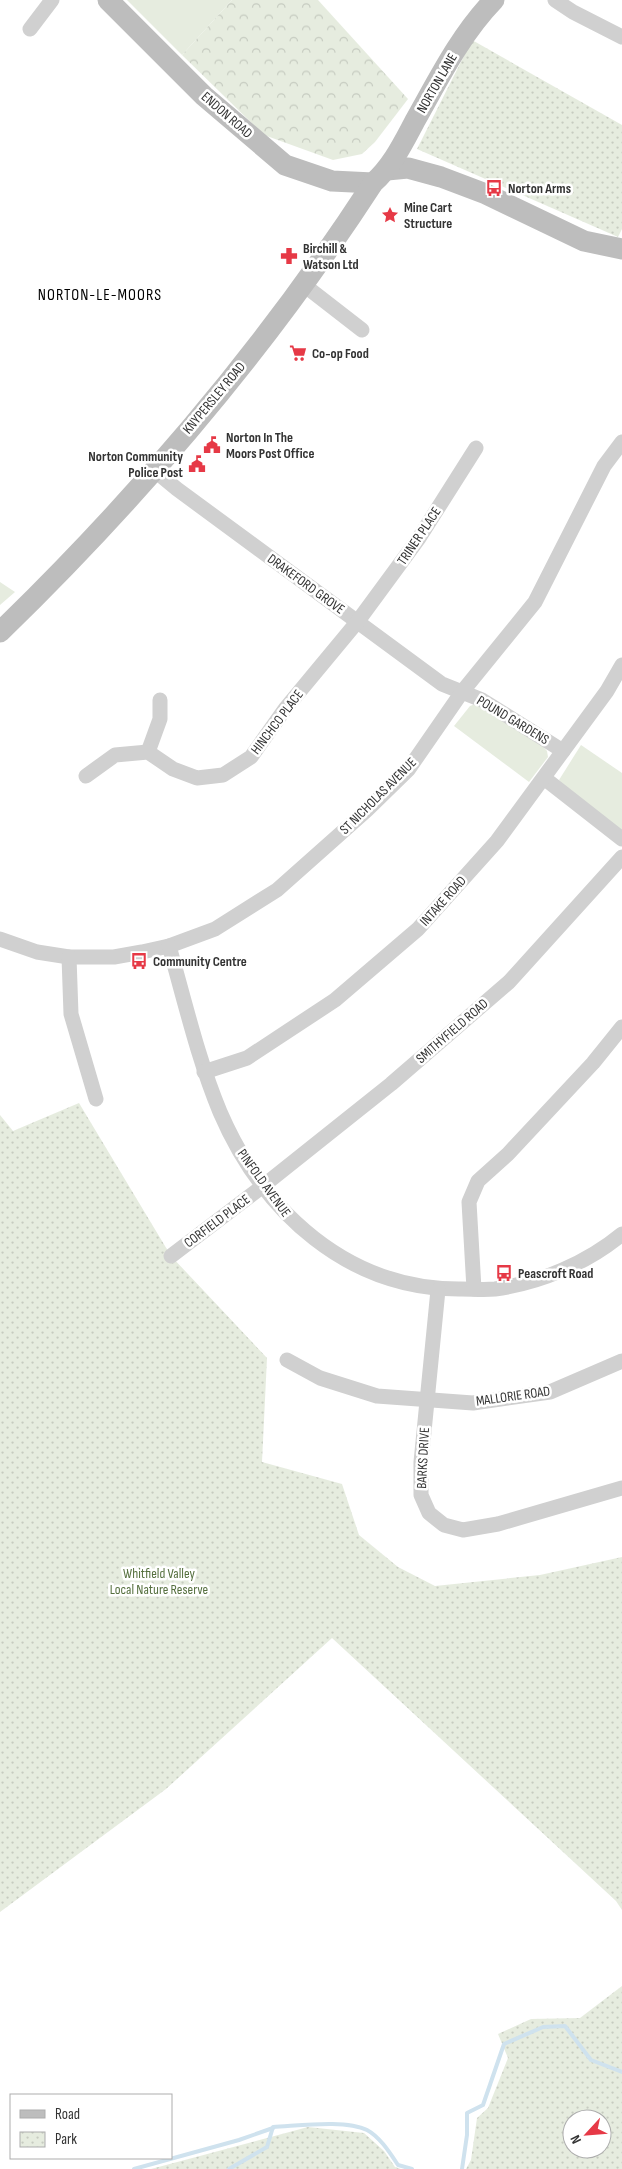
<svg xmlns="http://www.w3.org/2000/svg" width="622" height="2169" font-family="'Sofia Sans Condensed',sans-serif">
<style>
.grass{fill:#e6ecdf}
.forest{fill:url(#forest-crowns)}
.park{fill:url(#park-dots);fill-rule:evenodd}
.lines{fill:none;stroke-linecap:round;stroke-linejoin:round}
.stream{stroke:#cfe2ee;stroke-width:4}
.street{stroke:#d0d0d0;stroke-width:15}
.secondary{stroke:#bdbdbd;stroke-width:21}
.labels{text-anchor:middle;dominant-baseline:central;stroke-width:5;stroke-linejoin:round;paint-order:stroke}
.street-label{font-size:14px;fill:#333;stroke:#fff}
.poi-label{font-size:14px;font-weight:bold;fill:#333;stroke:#fff;text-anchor:start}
.park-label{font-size:14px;fill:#56703f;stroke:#fff}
.quarter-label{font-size:16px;letter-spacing:1px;fill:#000;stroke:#fff}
</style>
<defs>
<pattern id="forest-crowns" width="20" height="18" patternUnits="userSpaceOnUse" patternTransform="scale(1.25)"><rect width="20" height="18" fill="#e6ecdf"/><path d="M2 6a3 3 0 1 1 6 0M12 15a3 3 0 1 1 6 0" fill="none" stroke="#c6cbc0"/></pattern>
<pattern id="park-dots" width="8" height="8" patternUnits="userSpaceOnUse" patternTransform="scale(1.25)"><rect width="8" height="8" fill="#e6ecdf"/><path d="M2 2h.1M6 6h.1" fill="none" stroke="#c6cbc0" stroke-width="1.8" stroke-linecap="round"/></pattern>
</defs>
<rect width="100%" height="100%" fill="#fff"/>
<!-- grass -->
<g class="grass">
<path d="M127,0h105l-50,55z"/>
<path d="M0,582l15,10 -15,13z"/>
<path d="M478,703l61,39 8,9 1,6 -19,25 -75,-56 16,-20z"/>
<path d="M581,745l41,28v58l-59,-46 -4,-5z"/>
</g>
<!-- forest -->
<path class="forest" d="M232,0h86l90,99 -33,43 -13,12 -29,6 -69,-25 -82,-80z"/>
<!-- park -->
<g class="park">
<path d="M472,40l150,85v104l-4,8 -201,-88z"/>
<path d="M79,1103l92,153 96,102 -5,104 80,22 17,51 39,32 37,19 105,-11 82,-18v353l-6,-9 -284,-263 -166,151 -166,123v-797l13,16z"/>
<path d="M622,1986v183h-156l5,-9 6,-42 11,-10 20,-50 -10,-24 33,-15 49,-1zM572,2119h30v30h-30z"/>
<path d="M308,2127l56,6 20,18 11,16 6,2h-250z"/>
</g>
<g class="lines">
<!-- stream -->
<g class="stream">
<path d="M134,2169l105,-29 34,-12"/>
<path d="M229,2169l38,-22 6,-20c24,-1 73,-8 94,3 13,7 23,23 31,35l14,4"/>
<path d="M462,2169l5,-34v-22l16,-8 21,-61 39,-17 22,-1 26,34 31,12"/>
</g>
<!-- street -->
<g class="street">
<path d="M555,0l18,12 49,25"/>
<path d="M30,29l22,-29"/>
<path d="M304,285l58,45"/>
<path d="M154,470l23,19 265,195 40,16 81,51"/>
<path d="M148,752l12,-33v-19"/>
<path d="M86,776l29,-21 33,-3 25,17 24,9 26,-3 28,-18 34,-48 73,-88 61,-83 57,-90"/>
<path d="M544,778l78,61"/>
<path d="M0,939l37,13 32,5h45l28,-5 27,-6 46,-17 62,-39 90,-80 41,-40 54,-78 73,-90 69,-136 18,-24"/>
<path d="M169,946c16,56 29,113 51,166 43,100 128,178 241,177 11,0 23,1 34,0 45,-6 92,-26 127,-55"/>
<path d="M69,957l2,57 25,85"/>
<path d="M204,1072l43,-14 88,-58 83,-71 79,-88 110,-150 15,-26"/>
<path d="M171,1256l92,-70 128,-102 118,-102 113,-125"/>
<path d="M474,1289l-5,-87 9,-21 30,-27 85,-91 29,-36"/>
<path d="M438,1290l-17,172v33l8,18 15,12 19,5 35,-6 124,-36"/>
<path d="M287,1360l33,18 57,18 96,7 77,-11 72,-31"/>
</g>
<!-- secondary -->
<g class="secondary">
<path d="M108,0l96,96 81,69 47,16 41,2"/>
<path d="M387,170l21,-2 33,9 45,17 98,47 38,8"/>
<path d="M0,632c139,-135 268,-287 373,-449 20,-18 30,-40 43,-64 23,-41 45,-85 78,-119"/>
</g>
</g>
<!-- icons -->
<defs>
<g id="bus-bare" transform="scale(1.35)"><path d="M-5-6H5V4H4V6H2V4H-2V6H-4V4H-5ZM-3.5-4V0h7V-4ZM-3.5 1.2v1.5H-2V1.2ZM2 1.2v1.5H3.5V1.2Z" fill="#e63946" stroke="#fff" stroke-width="2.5" paint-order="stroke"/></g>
<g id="sight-bare" transform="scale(1.35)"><path d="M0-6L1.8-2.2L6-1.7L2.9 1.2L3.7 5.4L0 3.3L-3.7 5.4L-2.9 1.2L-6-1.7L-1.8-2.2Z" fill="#e63946" stroke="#fff" stroke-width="2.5" paint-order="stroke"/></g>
<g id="pharmacy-bare" transform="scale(1.35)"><path d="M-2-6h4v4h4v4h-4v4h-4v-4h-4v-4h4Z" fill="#e63946" stroke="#fff" stroke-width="2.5" paint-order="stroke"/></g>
<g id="supermarket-bare" transform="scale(1.35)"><path d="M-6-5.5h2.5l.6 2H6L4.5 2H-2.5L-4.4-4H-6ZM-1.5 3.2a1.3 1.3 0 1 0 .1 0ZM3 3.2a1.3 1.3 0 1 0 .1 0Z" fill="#e63946" stroke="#fff" stroke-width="2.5" paint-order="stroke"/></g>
<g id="civic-bare" transform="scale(1.35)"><path d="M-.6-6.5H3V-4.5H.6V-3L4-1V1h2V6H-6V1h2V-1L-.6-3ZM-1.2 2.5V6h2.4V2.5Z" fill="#e63946" stroke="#fff" stroke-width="2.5" paint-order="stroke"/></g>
</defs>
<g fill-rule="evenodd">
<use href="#bus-bare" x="494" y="188"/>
<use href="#sight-bare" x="390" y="215"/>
<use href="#pharmacy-bare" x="289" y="256"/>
<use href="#supermarket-bare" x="298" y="353"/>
<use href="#civic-bare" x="212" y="445"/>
<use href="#civic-bare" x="197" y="464"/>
<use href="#bus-bare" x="139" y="961"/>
<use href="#bus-bare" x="504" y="1273"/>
</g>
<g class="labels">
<!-- street labels -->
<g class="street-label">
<text transform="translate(437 83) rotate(-60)">NORTON LANE</text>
<text transform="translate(227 115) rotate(41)">ENDON ROAD</text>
<text transform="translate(214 398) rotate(-50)">KNYPERSLEY ROAD</text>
<text transform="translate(419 536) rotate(-56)">TRINER PLACE</text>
<text transform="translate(306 584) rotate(36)">DRAKEFORD GROVE</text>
<text transform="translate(513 720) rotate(31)">POUND GARDENS</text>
<text transform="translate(277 722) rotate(-53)">HINCHCO PLACE</text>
<text transform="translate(378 796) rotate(-45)">ST NICHOLAS AVENUE</text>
<text transform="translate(443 901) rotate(-48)">INTAKE ROAD</text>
<text transform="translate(452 1031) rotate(-41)">SMITHYFIELD ROAD</text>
<text transform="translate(264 1183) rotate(54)">PINFOLD AVENUE</text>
<text transform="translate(217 1221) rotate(-37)">CORFIELD PLACE</text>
<text transform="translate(513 1396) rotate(-8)">MALLORIE ROAD</text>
<text transform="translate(423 1458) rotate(-87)">BARKS DRIVE</text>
</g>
<!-- poi labels -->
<g class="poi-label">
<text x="508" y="188">Norton Arms</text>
<text x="404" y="207">Mine Cart<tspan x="404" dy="16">Structure</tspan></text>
<text x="303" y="248">Birchill &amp;<tspan x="303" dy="16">Watson Ltd</tspan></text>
<text x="312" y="353">Co-op Food</text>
<text x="226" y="437">Norton In The<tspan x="226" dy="16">Moors Post Office</tspan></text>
<text x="183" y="456" text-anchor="end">Norton Community<tspan x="183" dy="16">Police Post</tspan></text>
<text x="153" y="961">Community Centre</text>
<text x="518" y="1273">Peascroft Road</text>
</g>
<!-- park labels -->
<g class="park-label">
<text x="159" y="1573">Whitfield Valley<tspan x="159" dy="16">Local Nature Reserve</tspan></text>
</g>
<!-- quarter labels -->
<g class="quarter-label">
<text x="100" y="295">NORTON-LE-MOORS</text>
</g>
</g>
<!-- legend -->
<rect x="10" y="2094" width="162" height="65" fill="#ffffff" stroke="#adadad"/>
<rect x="20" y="2110" width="25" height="8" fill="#bdbdbd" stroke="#adadad"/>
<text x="55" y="2119" font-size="15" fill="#333333">Road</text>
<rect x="20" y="2132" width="25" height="15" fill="url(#park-dots)" stroke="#adadad"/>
<text x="55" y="2144" font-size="15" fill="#333333">Park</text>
<!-- north arrow -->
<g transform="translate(587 2134) rotate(244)"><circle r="24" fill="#ffffff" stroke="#adadad"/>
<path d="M0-4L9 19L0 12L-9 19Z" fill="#e63946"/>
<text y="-8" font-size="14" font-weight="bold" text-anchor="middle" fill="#333333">N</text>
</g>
</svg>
